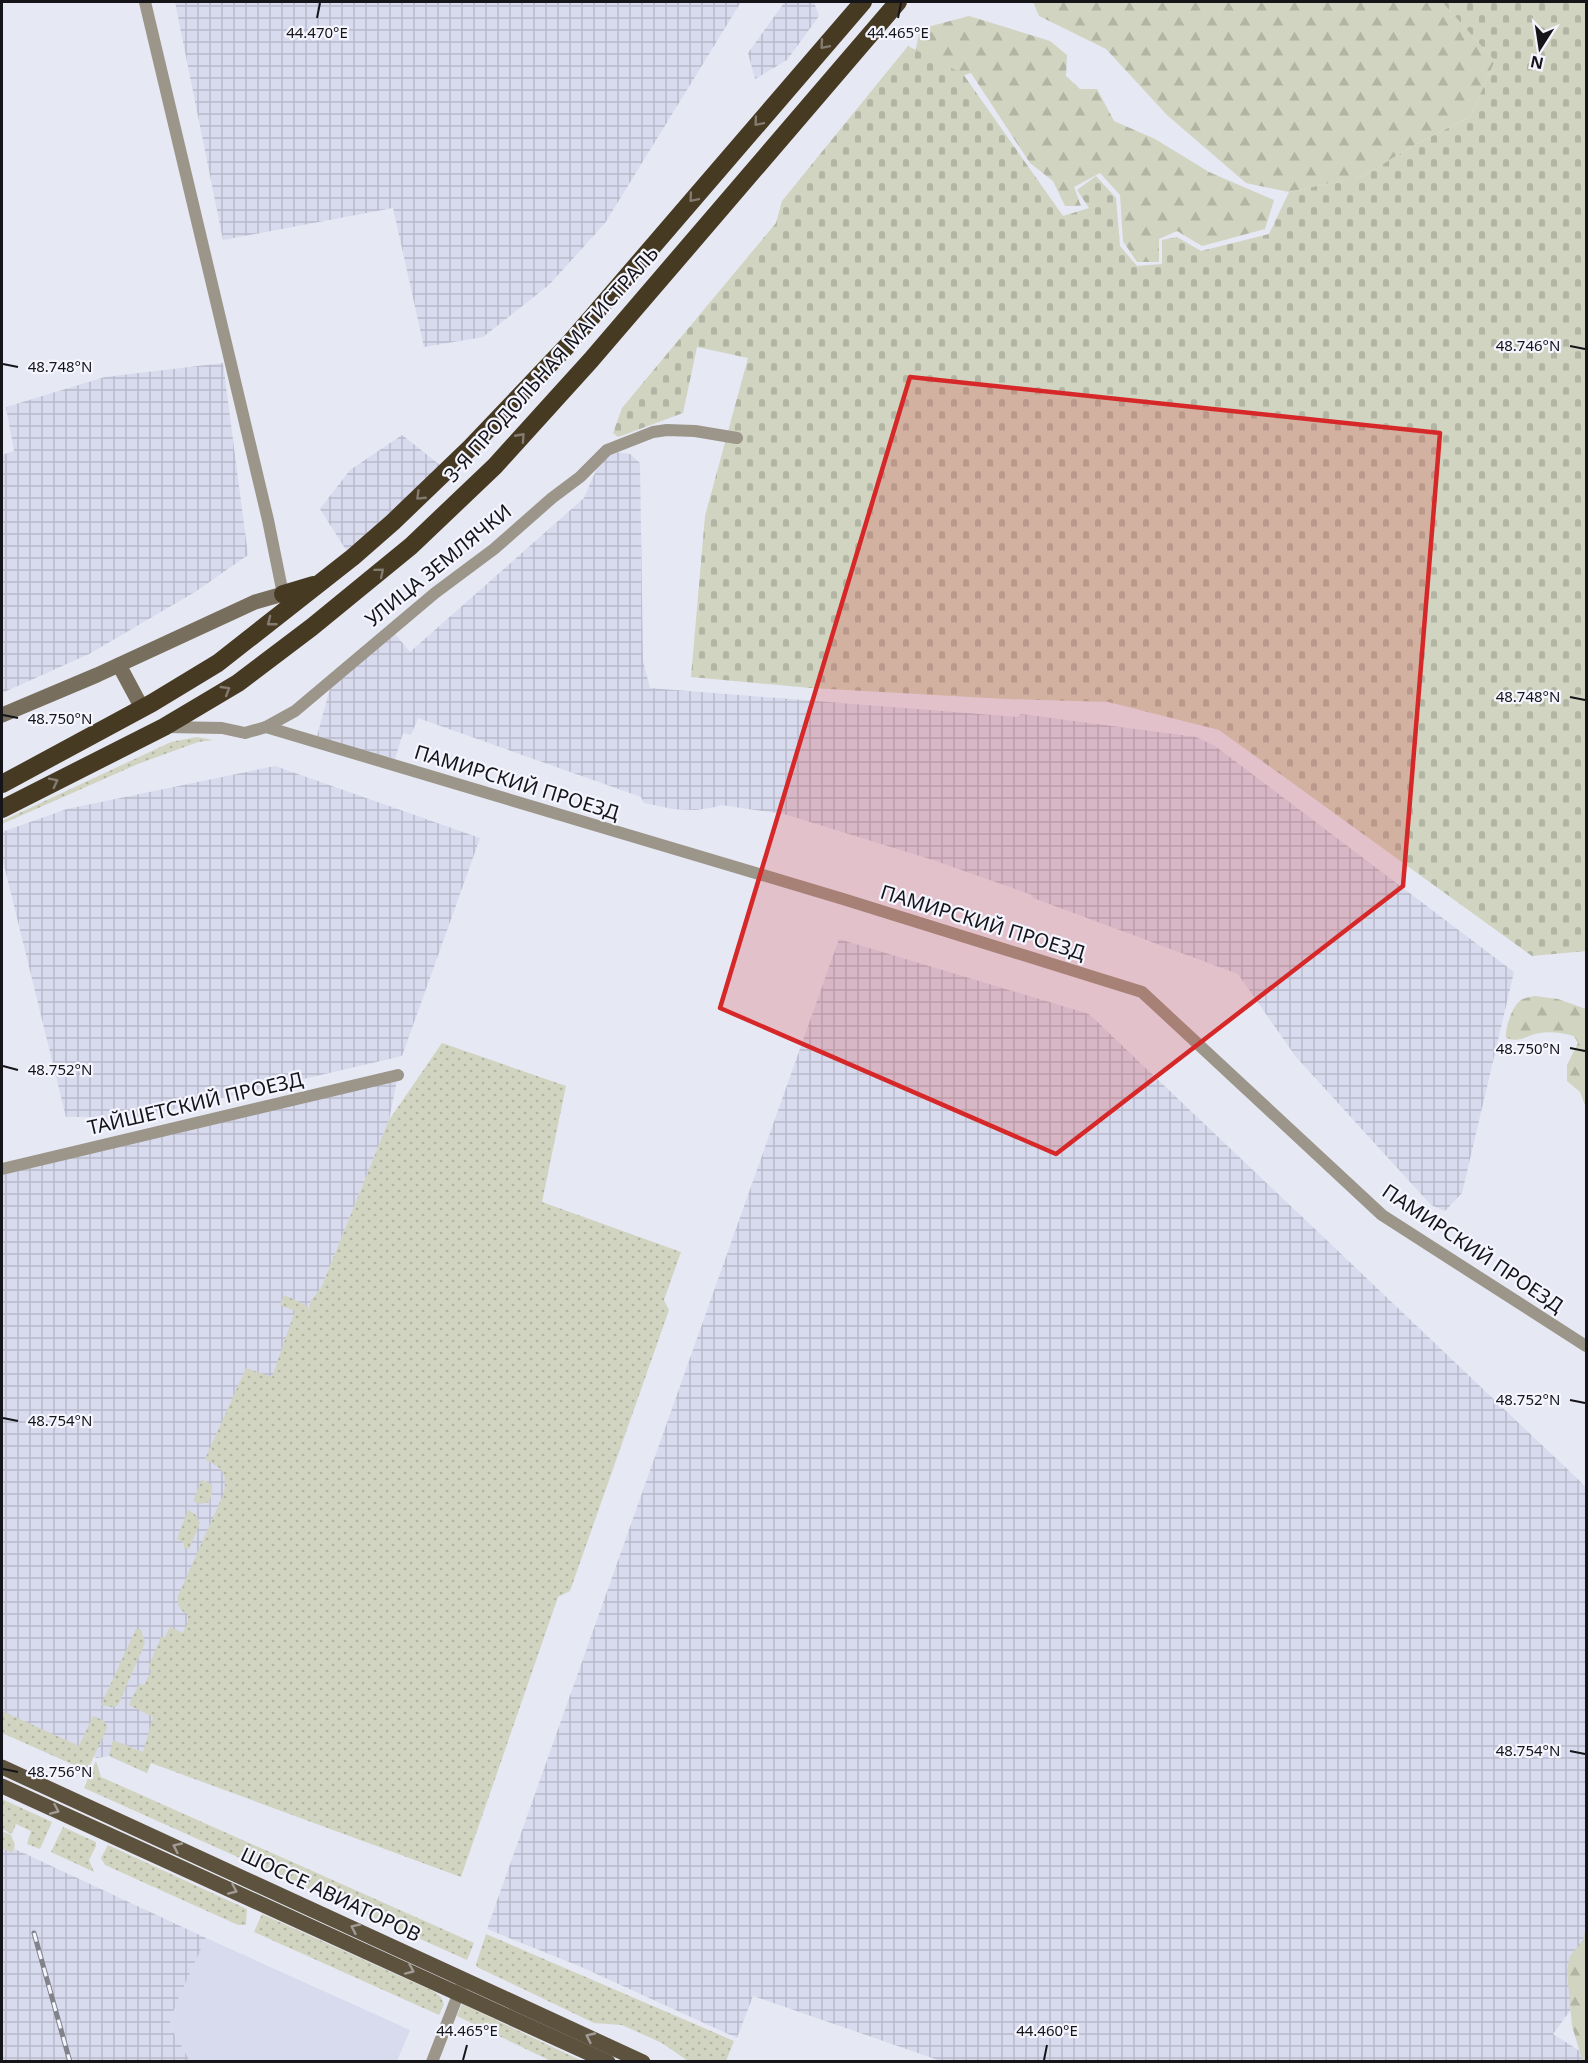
<svg xmlns="http://www.w3.org/2000/svg" width="1588" height="2063" font-family="'Noto Sans',sans-serif">
<style>
.built{fill:#d8daee}
.industrial{fill:url(#industrial-grid)}
.grass{fill:url(#grass-dots)}
.forest{fill:url(#forest-firs)}
.cemetery{fill:url(#cemetery-stones)}
.lines{fill:none;stroke-linecap:round;stroke-linejoin:round}
.street{stroke:#9c968a;stroke-width:12}
.secondary{stroke:#776e5d;stroke-width:15}
.primary{stroke:#5d523e;stroke-width:15}
.highway{stroke:#473a23;stroke-width:18}
.rail-casing{stroke:#81828a;stroke-width:5}
.rail{stroke:#f4f5ff;stroke-width:3;stroke-dasharray:9;stroke-linecap:butt}
.oneway{stroke:#847b70}
.oneway2{stroke:#a19b95}
.marked{fill:#d62828;fill-opacity:0.2;stroke:#d62828;stroke-width:4.5;stroke-linejoin:round}
.ticks{fill:none;stroke:#151519;stroke-width:2}
.labels{text-anchor:middle;dominant-baseline:central;stroke-width:4.5;stroke-linejoin:round;paint-order:stroke}
.street-label{font-size:20px;fill:#151519;stroke:#f4f5ff}
.ticks-label{font-size:15px;text-anchor:middle;fill:#151519;stroke:#f4f5ff;stroke-width:4.5;stroke-linejoin:round;paint-order:stroke}
</style>
<defs>
<pattern id="industrial-grid" width="8" height="8" patternUnits="userSpaceOnUse" patternTransform="scale(1.5)"><rect width="8" height="8" fill="#d8daee"/><path d="M0 4h8M4 0v8" fill="none" stroke="#b8bacc"/></pattern>
<pattern id="grass-dots" width="8" height="8" patternUnits="userSpaceOnUse" patternTransform="scale(1.5)"><rect width="8" height="8" fill="#d1d4c0"/><path d="M2 2h.1M6 6h.1" fill="none" stroke="#b3b5a4" stroke-width="1.8" stroke-linecap="round"/></pattern>
<pattern id="forest-firs" width="22" height="20" patternUnits="userSpaceOnUse" patternTransform="scale(1.5)"><rect width="22" height="20" fill="#d1d4c0"/><path d="M5 1l3.5 6h-7zM16 11l3.5 6h-7z" fill="#b3b5a4"/></pattern>
<pattern id="cemetery-stones" width="16" height="16" patternUnits="userSpaceOnUse" patternTransform="scale(1.5)"><rect width="16" height="16" fill="#d1d4c0"/><path d="M2 7V4a2 2 0 0 1 4 0v3zM10 15v-3a2 2 0 0 1 4 0v3z" fill="#b3b5a4"/></pattern>
</defs>
<rect width="100%" height="100%" fill="#e6e8f4"/>
<!-- built -->
<path class="built" d="M206,1938l204,92 -13,31 -203,1 -5,-3 -17,-29 -2,-10 7,-20z"/>
<!-- industrial -->
<g class="industrial">
<path d="M175,2h566l-136,221 -56,62 -66,52 -59,10 -31,-139 -170,32z"/>
<path d="M787,2h27l5,14 -32,44 -32,19 -7,-26 36,-50z"/>
<path d="M223,363l25,192 -53,37 -106,62 -87,39v-238l12,-4 -8,-44 99,-30z"/>
<path d="M402,435l38,30 -92,88 -28,-44 30,-39z"/>
<path d="M616,452l14,2 10,9 3,198 7,27 368,29 3,-3 175,23 19,9 299,226 -52,221 -17,18 -14,-6 -135,-148 -58,-83 -205,-76 -1,-3 -99,-35 -149,-46 -63,-9 -6,2 -19,3 -23,-1 -29,-6 -3,-6 -223,-79 -7,17 -8,-2 -8,26 -48,-12 -30,-11 15,-55 62,-48 16,19 174,-154 16,-37z"/>
<path d="M275,766l205,72 -78,218 -297,69 -14,-8h-25l-64,-260v-25l65,-23z"/>
<path d="M839,939l250,75 497,473v502l-33,45 33,21v6h-645l-188,-65 -16,42 -158,-72 -92,-37z"/>
<path d="M398,1075l-9,45 -68,168 -10,12 -2,14 -142,397 -20,62 -38,-17 -12,2 -95,-44v-543z"/>
<path d="M2,1843l204,95 -28,61 -8,21 2,10 17,29 5,2 -192,1z"/>
</g>
<!-- grass -->
<g class="grass">
<path d="M197,737l16,3 -15,2 -60,22 -136,60v-3l169,-79z"/>
<path d="M442,1043l124,43 -24,116 139,50 -17,48 5,10 -99,281 -12,6 -97,280 -310,-114 -4,10 -38,-17 4,-16 30,12 10,-35 -24,-12 10,-21 5,1 8,-15 -4,-2 13,-31h4l5,-10 13,6 5,-12v-7c-8,-3 -11,-9 -10,-18l46,-103c3,-21 -1,-24 -19,-34l41,-91 26,9 23,-66 -15,-6 4,-10 24,11 1,4 2,-10 10,-12 68,-168z"/>
<path d="M202,1479l10,6v9l-3,8 -8,2 -8,-3z"/>
<path d="M188,1510l7,4 5,9 -11,26 -5,-1v-5l-7,-4z"/>
<path d="M136,1629l5,1 4,13 -27,62 -6,2 -11,-2z"/>
<path d="M2,1711l77,35 14,-30c7,3 13,4 14,12l-19,41 -3,1 -83,-37z"/>
<path d="M96,1761l5,16 373,166 -7,17 -383,-172z"/>
<path d="M2,1799l50,23 -12,27 -13,-5 4,-13 -15,-7 -4,10 -10,-5z"/>
<path d="M63,1827l33,15v4l-7,14 5,12 -43,-20z"/>
<path d="M2,1831l9,4 4,10 -3,8 -10,-5z"/>
<path d="M108,1845l139,64 -1,16h-8l-133,-60 -4,-7z"/>
<path d="M262,1914l171,77 8,6 3,7 -5,11 -185,-83z"/>
<path d="M486,1934l248,107 -8,20h-38l-26,-18 -40,-18 -28,-2 -117,-56 -1,-3z"/>
<path d="M462,2004l120,57h-31l-94,-45z"/>
</g>
<!-- forest -->
<g class="forest">
<path d="M1033,2h409l53,59 -25,56 -54,27 -53,32 -74,16 -43,-9 -79,-68 -61,-66 -67,-33z"/>
<path d="M969,16l81,25 17,14 -1,21 14,13h17l17,32 41,18 54,33 65,28 -9,29 -63,17 -25,-15 -18,8v23h-22l-14,-21 -3,-46 -20,-22 -26,14 7,19h-16l-12,-25 -23,-18 -59,-90 -18,6 -39,-21 6,-29z"/>
<path d="M1535,996l23,3 28,10v99l-6,-16 -13,-11v-16l11,-22 -4,-7c-11,-3 -24,-5 -35,-3 -14,3 -18,10 -33,5 -1,-9 6,-32 14,-37 3,-3 10,-4 15,-5z"/>
<path d="M1586,1927v134l-3,1 -11,-36 -5,-56 3,-14 13,-16z"/>
</g>
<!-- cemetery -->
<path class="cemetery" d="M1442,2h144v949l-54,5 -313,-226 -111,-28 -102,-3 -195,-11 -120,-11 14,-161 43,-158 -51,-11 -14,66 -65,24 -5,-4 9,-25 154,-185 6,-22 126,-155 55,28 100,142 26,-8 -12,-18 19,-14 20,22 4,48 17,20 25,-2v-24l15,-3 24,14 68,-17 20,-42 74,-16 53,-32 54,-27 25,-56z"/>
<g class="lines">
<!-- street -->
<g class="street">
<path d="M145,2l123,518 15,74"/>
<path d="M166,727l56,1 23,5 21,-6 29,-16 140,-118 59,-44 58,-51 28,-21 27,-27 46,-18 14,-2 28,1 42,7"/>
<path d="M266,727l577,172 299,93 240,223 204,131"/>
<path d="M2,1169l396,-94"/>
<path d="M432,2062l29,-75"/>
</g>
<!-- secondary -->
<g class="secondary">
<path d="M119,665l23,43"/>
<path d="M2,715l95,-40 158,-73 28,-8"/>
</g>
<!-- primary -->
<g class="primary">
<path d="M2,1767l641,295"/>
<path d="M2,1786l606,276"/>
</g>
<!-- highway -->
<g class="highway">
<path d="M283,594l30,-9"/>
<path d="M2,784l150,-81 66,-40 135,-106 40,-35 78,-75 96,-101 296,-344"/>
<path d="M2,809l162,-82 74,-44 74,-56 99,-81 84,-80 96,-106 307,-358"/>
</g>
<!-- rail casing -->
<g class="rail-casing">
<path id="rail" d="M34,1933l36,129"/>
</g>
<!-- rail -->
<use href="#rail" class="rail"/>
</g>
<!-- one-way arrows -->
<defs><path id="oneway-chevron" d="M-2-3.5L2.5 0L-2 3.5" fill="none" stroke-width="1.6" stroke-linecap="round" stroke-linejoin="round" transform="scale(1.5)"/></defs>
<g class="oneway">
<use href="#oneway-chevron" transform="translate(824 45) rotate(131)"/>
<use href="#oneway-chevron" transform="translate(758 122) rotate(130)"/>
<use href="#oneway-chevron" transform="translate(693 198) rotate(130)"/>
<use href="#oneway-chevron" transform="translate(521 437) rotate(-48)"/>
<use href="#oneway-chevron" transform="translate(420 496) rotate(136)"/>
<use href="#oneway-chevron" transform="translate(380 572) rotate(-40)"/>
<use href="#oneway-chevron" transform="translate(271 622) rotate(142)"/>
<use href="#oneway-chevron" transform="translate(226 690) rotate(-31)"/>
<use href="#oneway-chevron" transform="translate(54 782) rotate(-27)"/>
</g>
<g class="oneway2">
<use href="#oneway-chevron" transform="translate(55 1810) rotate(24)"/>
<use href="#oneway-chevron" transform="translate(177 1847) rotate(-155)"/>
<use href="#oneway-chevron" transform="translate(233 1890) rotate(24)"/>
<use href="#oneway-chevron" transform="translate(355 1928) rotate(-155)"/>
<use href="#oneway-chevron" transform="translate(410 1970) rotate(24)"/>
<use href="#oneway-chevron" transform="translate(590 2037) rotate(-155)"/>
</g>
<!-- marked area -->
<path class="marked" d="M910,377l530,56 -37,453 -347,268 -336,-146z"/>
<!-- ticks -->
<path class="ticks" d="M317,18l3,-15M898,18l3,-15M1570,346l15,3M3,364l15,3M1570,697l15,3M3,715l15,3M1570,1048l15,3M3,1066l15,4M1570,1400l15,3M3,1418l15,3M1570,1751l15,3M3,1769l15,3M463,2060l4,-15M1044,2060l3,-15"/>
<g class="labels">
<!-- street labels -->
<g class="street-label">
<text transform="translate(551 364) rotate(-48)">3-Я ПРОДОЛЬНАЯ МАГИСТРАЛЬ</text>
<text transform="translate(438 565) rotate(-39)">УЛИЦА ЗЕМЛЯЧКИ</text>
<text transform="translate(517 782) rotate(17)">ПАМИРСКИЙ ПРОЕЗД</text>
<text transform="translate(983 922) rotate(17)">ПАМИРСКИЙ ПРОЕЗД</text>
<text transform="translate(195 1103) rotate(-13)">ТАЙШЕТСКИЙ ПРОЕЗД</text>
<text transform="translate(1473 1248) rotate(34)">ПАМИРСКИЙ ПРОЕЗД</text>
<text transform="translate(331 1894) rotate(25)">ШОССЕ АВИАТОРОВ</text>
</g>
</g>
<g class="ticks-label">
<text x="317" y="38">44.470°E</text>
<text x="898" y="38">44.465°E</text>
<text x="1528" y="351">48.746°N</text>
<text x="60" y="372">48.748°N</text>
<text x="1528" y="702">48.748°N</text>
<text x="60" y="724">48.750°N</text>
<text x="1528" y="1054">48.750°N</text>
<text x="60" y="1075">48.752°N</text>
<text x="1528" y="1405">48.752°N</text>
<text x="60" y="1426">48.754°N</text>
<text x="1528" y="1756">48.754°N</text>
<text x="60" y="1777">48.756°N</text>
<text x="467" y="2036">44.465°E</text>
<text x="1047" y="2036">44.460°E</text>
</g>
<!-- border -->
<rect width="1588" height="2063" fill="none" stroke="#151519" stroke-width="6"/>
<!-- north arrow -->
<g transform="translate(1540 48) rotate(192)" stroke="#f4f5ff" stroke-width="4.5" paint-order="stroke">
<path d="M0-4.5L10 22L0 15L-10 22Z" fill="#151519"/>
<text y="-9" font-size="16" font-weight="bold" text-anchor="middle" fill="#151519">N</text>
</g>
</svg>
